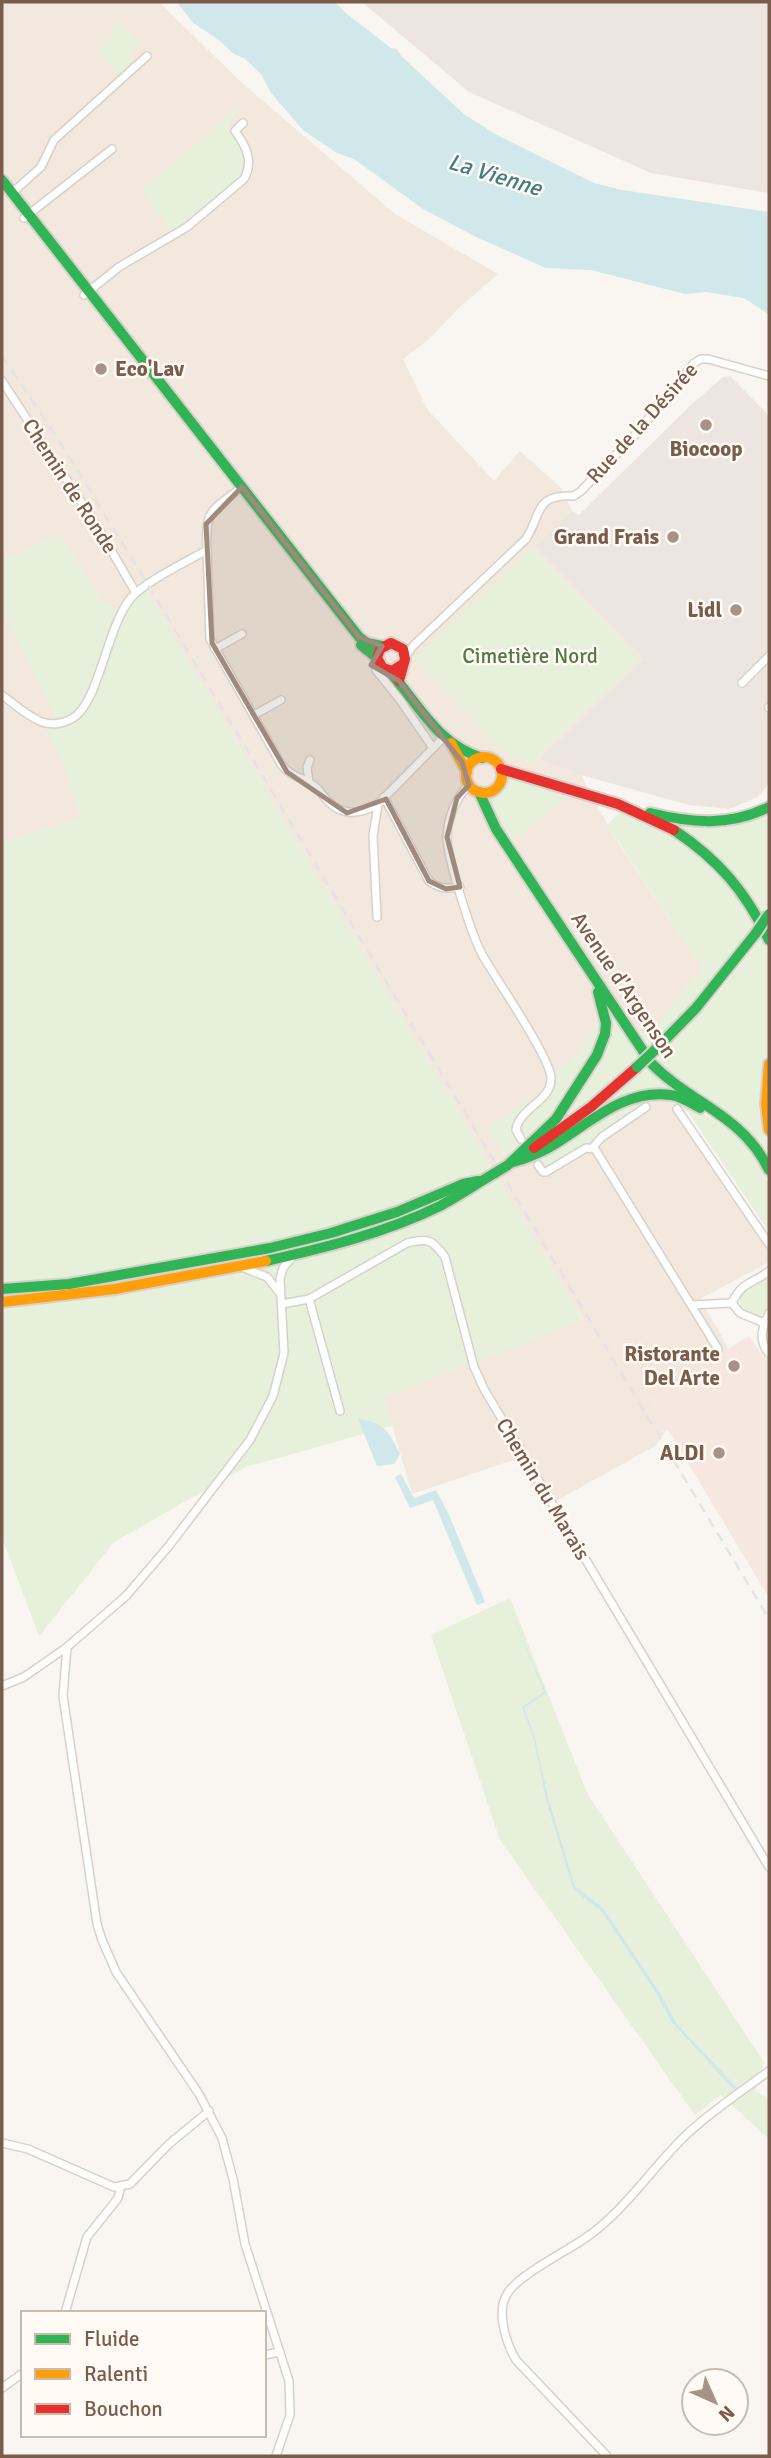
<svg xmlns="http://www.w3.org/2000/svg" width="771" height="2458" font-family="Signika,sans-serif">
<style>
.residential{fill:#f2e8de}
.commercial{fill:#f6e8e1}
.industrial{fill:#ede5e0}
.green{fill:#e7f0db}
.water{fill:#d0e8ea}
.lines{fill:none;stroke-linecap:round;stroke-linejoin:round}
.street-casing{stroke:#d7d1cb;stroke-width:10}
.fast-casing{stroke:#dad1cc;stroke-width:14}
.slow-casing{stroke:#dad1cc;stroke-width:14}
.jam-casing{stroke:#dad1cc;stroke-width:14}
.street{stroke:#fefefd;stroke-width:7}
.fast{stroke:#30b455;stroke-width:10}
.slow{stroke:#ff9f0a;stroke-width:10}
.jam{stroke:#e5322d;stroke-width:10}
.rail{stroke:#e6e3e7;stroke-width:2.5;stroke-dasharray:10 7;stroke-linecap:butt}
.fast-bridge-casing{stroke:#dad1cc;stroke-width:14;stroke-linecap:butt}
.fast-bridge{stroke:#30b455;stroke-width:10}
.marked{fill:#9f8a7d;fill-opacity:0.2;stroke:#9f8a7d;stroke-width:5;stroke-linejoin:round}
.poi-dot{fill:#a69286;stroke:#fffaf3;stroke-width:2.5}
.labels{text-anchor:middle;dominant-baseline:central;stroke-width:5;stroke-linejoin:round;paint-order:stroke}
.poi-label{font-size:21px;font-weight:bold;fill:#7a5c4d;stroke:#fffaf3;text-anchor:end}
.street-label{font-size:21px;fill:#7a5c4d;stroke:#fffaf3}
.park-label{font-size:21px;fill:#537a41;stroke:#fffaf3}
.water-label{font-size:23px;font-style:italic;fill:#437c86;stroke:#fffaf3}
</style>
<rect width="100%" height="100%" fill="#f9f5f0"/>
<!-- residential -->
<g class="residential">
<path d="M2,2h157l82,80 154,132 103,60 -36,31 -33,34 -26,20 24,50 67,72 26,-30 41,37 11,23 -36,35 108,113 -105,100 42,16 32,60 90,134 -36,42 -4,9 -21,14 9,13 24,67 94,137v11l-69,37 29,50 -80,49 19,30 -13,18 -110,61 -29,-48 -104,35 -28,-97 199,-78 -450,-716 -7,11 -24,-12 -42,-67 -58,25z"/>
<path d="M2,608l54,109 12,59 13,42 -79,25z"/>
</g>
<!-- commercial -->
<path class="commercial" d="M749,1336l16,23 4,3v236l-120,-200z"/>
<!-- industrial -->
<g class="industrial">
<path d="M362,2h407v191l-118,-20 -182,-81z"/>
<path d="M730,376l39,40v368l-12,13 -28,12 -40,-4 -108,-30 -42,-16 105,-100 -109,-113 37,-35 7,4 113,-111 31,-27z"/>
</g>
<!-- green -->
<g class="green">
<path d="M120,23l22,20 -11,7 -2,7 3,7 -12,11 -24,-24 18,-17 -4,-6z"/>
<path d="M241,105l-13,21c7,17 23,28 14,48l-47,42 -24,16 -29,-42z"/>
<path d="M60,535l42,67 24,12 7,-11 13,-13 437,730 -198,77 7,29 -146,41 -132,75 -75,94 -37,-98v-695l79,-25 -13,-42 -20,-45 8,-14 -54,-109v-48z"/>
<path d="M532,547l108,112 -110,105 -25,-11 -90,-94z"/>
<path d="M510,779l61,15 44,14 49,20 50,34 43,57 -1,7 -49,62 -56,59 -10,-13 22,-14 4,-9 36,-42 -96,-144 12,-12 -50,-17 -56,44 -16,-22 -6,-16 12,-11z"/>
<path d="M769,810v94l-8,11 -11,-19 -78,-70 2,-5 30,5z"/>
<path d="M761,936l8,12v98l-8,52 8,56c-22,-37 -62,-46 -93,-73 -7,-5 -13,-13 -20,-19l3,-3 -2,-3c39,-35 74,-76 104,-120z"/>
<path d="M587,989l14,18 2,15 -6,26 -41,66 -29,28c-18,-32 33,-34 29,-70 16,-11 45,-41 41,-63 -1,-7 -7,-14 -10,-20z"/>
<path d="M609,1012l31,45 -54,47 -44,33 49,-68z"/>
<path d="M647,1066l27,25 -14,-2 -104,52z"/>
<path d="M538,1092c-14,24 -36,21 -18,54l-17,10 -15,-27z"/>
<path d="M642,1099c9,0 19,-1 27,0 12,2 25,9 35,15 30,18 59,37 65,75 2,14 0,29 0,43l-81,-120 -27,-11 -21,7 -92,59 -10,-8 69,-44z"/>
<path d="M769,1276v31l-10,9 -12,-2 -7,-9c-2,-18 16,-21 29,-29z"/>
<path d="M510,1598l78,197 176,267 -9,29 14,7v41l-48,-44 -26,20 -195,-275 -69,-205z"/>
</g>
<!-- water -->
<g class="water">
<path d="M177,2h158l13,13 43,33 6,1 4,7 63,58 31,20 99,49 28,7 147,22v103l-25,-17 -38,-6 -21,2 -94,-24 -45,-2 -70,-31 -53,-28 -69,-50 -17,-6 -34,-23 -32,-37 -10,-19 -17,-16 -10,-4 -14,-13 -28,-19z"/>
<path d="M358,1419c27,4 30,11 42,35l-6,10 -17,2z"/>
<path d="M401,1474l13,24 22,-8 13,25 36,87 -8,3 -44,-105 -23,8 -15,-31z"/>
<path d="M506,1601l40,92 -22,15 11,30 13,60 27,88 29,23 56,84 17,31 61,65 -1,4 -66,-72 -17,-31 -53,-79 -28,-22 -27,-90 -12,-60 -12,-32 22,-15z"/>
</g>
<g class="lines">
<!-- street casing -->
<g class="street-casing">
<g id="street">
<path d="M12,193l29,-26 13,-27 93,-84"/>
<path d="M24,218l88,-69"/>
<path d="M84,295l35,-28 68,-40 57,-48c10,-18 2,-33 -9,-48l8,-8"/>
<path d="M2,381l95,145 39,67"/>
<path d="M207,550l3,89 71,125c8,12 21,13 32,21 7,4 9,11 15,16 15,16 33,13 50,3"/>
<path d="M215,649l27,-15"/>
<path d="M405,657l9,-12 112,-106c16,-25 8,-45 48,-43l7,-5 54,-56 59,-72 7,-4h7l61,17"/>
<path d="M376,670l24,30 33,48"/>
<path d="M742,683l27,-27"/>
<path d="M2,695c12,9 25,21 40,27 12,4 25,1 35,-7 23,-21 30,-86 53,-116 14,-17 56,-37 77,-49 -2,-42 4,-38 35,-63"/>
<path d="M769,708v-1"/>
<path d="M254,715l27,-15"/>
<path d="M309,782l-2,-15 3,-7"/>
<path d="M469,785c-13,12 -22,34 -22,53 1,22 25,99 36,118 13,23 67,101 68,122 1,23 -32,30 -35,52l5,9"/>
<path d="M384,797l45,84c11,8 18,8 31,6"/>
<path d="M377,917l-4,-81 5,-32 67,-68"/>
<path d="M677,1109l92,135"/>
<path d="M592,1148l10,-11 44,-30"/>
<path d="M538,1165l5,7h3l40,-24 9,1 96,156 41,-2 8,10 24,10"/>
<path d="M244,1268l23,9 12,15"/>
<path d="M309,1299l31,112"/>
<path d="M732,1303c10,-22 21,-19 37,-32"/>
<path d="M282,1304l27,-5 98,-56c21,-5 25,-4 38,14l29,110 10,22 285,478"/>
<path d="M691,1305l27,44"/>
<path d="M769,1313c-7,15 -11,27 0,41"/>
<path d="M67,1647l-4,49 34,228 5,16 14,32 83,122 23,44 11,41 12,65 44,137 1,34 -14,41"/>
<path d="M2,1686l22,-9 43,-30 59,-51 42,-49 82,-107 23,-44 11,-43 -4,-74 3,-11 10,-12"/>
<path d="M2,2143l26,6 86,38 16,-3 39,-40 40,-33"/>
<path d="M65,2313l22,-76 31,-39 3,-12"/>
<path d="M264,2355l16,-3"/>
<path d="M2,2388l21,-15"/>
<path d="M607,2456l-91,-96c-10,-17 -20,-48 -9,-66 10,-18 58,-42 77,-55 40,-27 67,-70 101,-103 25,-24 56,-44 84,-65"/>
</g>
</g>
<!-- fast casing -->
<g class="fast-casing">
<g id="fast">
<path d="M2,180l357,457 8,6 15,3"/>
<path d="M361,645l16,13"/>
<path d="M388,670c30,32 48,74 94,88"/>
<path d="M479,792l17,37 155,234c40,41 92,52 118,107"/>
<path d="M650,813c42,10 79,14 119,-6"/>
<path d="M674,830c46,31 71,61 95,110"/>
<path d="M656,1049l40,-41 60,-75"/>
<path d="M510,1163l46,-44 41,-64 8,-21 1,-11 -8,-31"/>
<path d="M510,1163c14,-4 27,-9 40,-16 38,-22 73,-59 121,-52 10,1 20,8 29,13"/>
<path d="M266,1261c58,-13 119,-28 174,-55 19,-10 36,-22 55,-33"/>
<path d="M2,1289l67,-5 201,-36 61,-15 66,-21 66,-28 15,-3"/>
</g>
</g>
<!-- slow casing -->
<g class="slow-casing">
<g id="slow">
<path d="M451,743l16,29"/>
<circle cx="484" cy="775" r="18"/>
<path d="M769,1064l-3,40 3,26"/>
<path d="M2,1302l113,-13 151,-28"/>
</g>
</g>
<!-- jam casing -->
<g class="jam-casing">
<g id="jam">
<path d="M399,681l6,-22 -2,-10 -12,-6 -11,6 -3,9 6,10 9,3 11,-7"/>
<path d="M501,769l117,35 56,26"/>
<path d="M534,1148l57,-41 46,-40"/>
</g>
</g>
<!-- street -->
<use href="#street" class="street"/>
<!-- fast -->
<use href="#fast" class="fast"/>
<!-- slow -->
<use href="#slow" class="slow"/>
<!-- jam -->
<use href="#jam" class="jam"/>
<!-- rail -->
<path class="rail" d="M2,356l60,89 74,120 633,1054"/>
<!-- fast-bridge casing -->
<g class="fast-bridge-casing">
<g id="fast-bridge">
<path d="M756,933l13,-19"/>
<path d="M637,1067l19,-18"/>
<path d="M495,1173l13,-8"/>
</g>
</g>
<!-- fast-bridge -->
<use href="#fast-bridge" class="fast-bridge"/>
</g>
<!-- marked area -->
<path class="marked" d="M242,487l117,150 23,9 -11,19 28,16 63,81 7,23 -12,13 -10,39 13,50 -14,2 -17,-8 -43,-82 -39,14 -60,-41 -75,-129 -6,-119z"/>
<!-- markers -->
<g class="poi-dot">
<circle cx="101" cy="369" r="7"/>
<circle cx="706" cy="425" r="7"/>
<circle cx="673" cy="537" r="7"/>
<circle cx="736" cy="610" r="7"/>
<circle cx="734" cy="1366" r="7"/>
<circle cx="719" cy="1453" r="7"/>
</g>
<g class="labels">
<!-- poi labels -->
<g class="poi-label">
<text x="115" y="369" text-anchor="start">Eco'Lav</text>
<text x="706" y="449" text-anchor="middle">Biocoop</text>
<text x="659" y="537">Grand Frais</text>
<text x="722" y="610">Lidl</text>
<text x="720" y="1354">Ristorante<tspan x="720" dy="24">Del Arte</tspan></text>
<text x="705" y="1453">ALDI</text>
</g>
<!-- street labels -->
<g class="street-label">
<text transform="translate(642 423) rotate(-48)">Rue de la Désirée</text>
<text transform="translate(70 486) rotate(57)">Chemin de Ronde</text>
<text transform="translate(624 985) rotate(56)">Avenue d'Argenson</text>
<text transform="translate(543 1489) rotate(59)">Chemin du Marais</text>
</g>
<!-- park labels -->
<g class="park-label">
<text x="530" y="656">Cimetière Nord</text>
</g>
<!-- water labels -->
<g class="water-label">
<text transform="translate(495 175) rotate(17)">La Vienne</text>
</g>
</g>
<!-- border -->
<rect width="771" height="2458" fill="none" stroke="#7a5c4d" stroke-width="7"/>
<!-- legend -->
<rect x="21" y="2311" width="245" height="126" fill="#fffaf3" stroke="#cabbb1" stroke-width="2"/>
<rect x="35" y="2334" width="35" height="10" fill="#30b455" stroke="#cabbb1" stroke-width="2"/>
<text x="84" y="2346" font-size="21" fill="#7a5c4d">Fluide</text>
<rect x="35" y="2369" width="35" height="10" fill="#ff9f0a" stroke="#cabbb1" stroke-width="2"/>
<text x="84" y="2381" font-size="21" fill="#7a5c4d">Ralenti</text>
<rect x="35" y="2404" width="35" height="10" fill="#e5322d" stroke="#cabbb1" stroke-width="2"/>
<text x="84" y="2416" font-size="21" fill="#7a5c4d">Bouchon</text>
<!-- north arrow -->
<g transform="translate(715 2402) rotate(135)"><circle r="33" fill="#fffaf3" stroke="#cabbb1" stroke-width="2"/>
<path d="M0-5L12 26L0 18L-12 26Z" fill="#a69286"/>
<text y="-10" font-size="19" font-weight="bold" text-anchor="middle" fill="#7a5c4d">N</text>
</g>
</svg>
